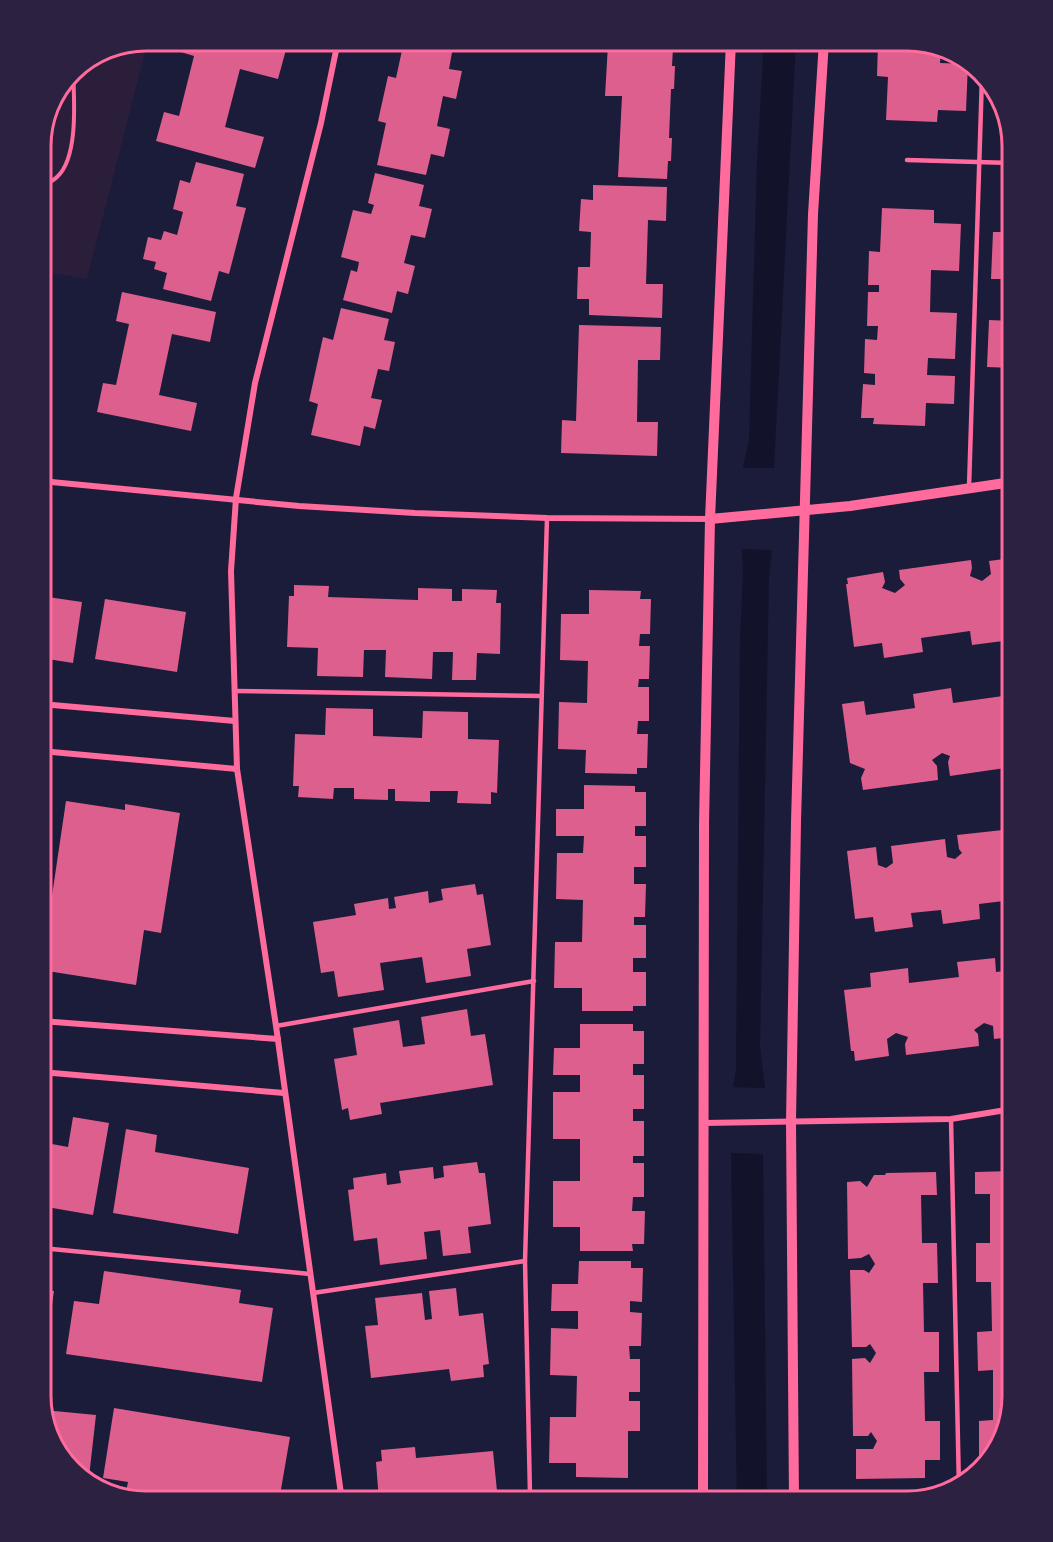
<svg xmlns="http://www.w3.org/2000/svg" width="1053" height="1542" font-family="Inter,sans-serif">
<style>
.green{fill:#2a1e3b}
.water{fill:#12122b}
.building{fill:#dd5f8e}
.lines{fill:none;stroke-linecap:round;stroke-linejoin:round}
.path{stroke:#ff6b9d;stroke-width:4}
.service{stroke:#ff6b9d;stroke-width:4.5}
.minor{stroke:#ff6b9d;stroke-width:6}
.tertiary{stroke:#ff6b9d;stroke-width:10}
.rim{fill:none;stroke:#ff6b9d;stroke-width:3}
</style>
<rect width="100%" height="100%" fill="#1b1b3a"/>
<!-- green -->
<path class="green" d="M148,41l-61,238 -46,-8v-131l31,-69 34,-23z"/>
<!-- water -->
<g class="water">
<path d="M764,41h32l-22,427h-31l6,-28 8,-279z"/>
<path d="M742,549l30,1 -3,27 -9,470 5,41 -32,-1 3,-17 4,-431 3,-67z"/>
<path d="M731,1153l32,1 4,347h-30z"/>
</g>
<!-- building -->
<g class="building">
<path d="M184,41h82l21,5 -9,33 -38,-10 -15,58 39,10 -9,31 -99,-27 8,-29 15,4 15,-60 -13,-4z"/>
<path d="M404,41h17l32,6 -4,22 13,2 -6,28 -13,-3 -6,30 13,3 -6,28 -13,-3 -5,21 -49,-10 9,-42 -8,-2 10,-45 8,2z"/>
<path d="M890,41h23l28,9 -1,13 28,1 -2,47 -28,-1 -1,12 -51,-2 2,-43 -11,-1 1,-33 12,1z"/>
<path d="M608,45l65,3 -1,18h3l-1,23h-3l-2,49h3l-1,23h-3l-1,18 -49,-2 4,-81h-17z"/>
<path d="M196,162l48,12 -8,32 10,2 -17,66 -10,-3 -8,30 -48,-12 4,-16 -13,-4 2,-7 -13,-3 5,-22 13,3 3,-9 13,4 6,-23 -10,-3 7,-29 10,3z"/>
<path d="M375,173l49,12 -5,21 13,3 -7,29 -14,-3 -7,28 11,3 -7,28 -11,-3 -5,22 -49,-13 8,-30 6,2 2,-10 -18,-5 12,-47 18,4 3,-9 -6,-2z"/>
<path d="M593,185l74,2 -1,34 -18,-1 -2,64h17l-1,34 -73,-3v-16h-12l1,-32h12l1,-35 -12,-1 2,-32 12,1z"/>
<path d="M882,208l52,2v13l27,1 -2,47 -28,-1 -1,42 27,1 -2,46 -27,-1 -1,17 28,1 -1,28 -28,-1 -1,23 -52,-2 1,-6h-13l2,-34 12,1v-11l-11,-1 1,-34 12,1 1,-14h-11l1,-34h11v-7h-11l1,-34 11,1z"/>
<path d="M993,232h19v47h-21z"/>
<path d="M122,292l94,20 -6,30 -38,-8 -13,61 38,8 -6,28 -94,-19 6,-29 13,2 13,-61 -13,-3z"/>
<path d="M341,308l48,11 -5,21 11,2 -6,29 -11,-2 -7,29 11,2 -7,29 -11,-3 -4,20 -49,-11 7,-31 -9,-3 14,-64 10,3z"/>
<path d="M989,320l23,1v47l-25,-1z"/>
<path d="M579,325l82,2 -1,33h-22l-1,62h21l-1,34 -96,-3 1,-33 14,1z"/>
<path d="M1012,558v66l-4,1 3,15 -39,5 -2,-14 -49,7 2,14 -39,6 -2,-15 -28,4 -8,-63h2l-1,-6 36,-6 2,10 -3,6 13,5 10,-8 -5,-6 -1,-9 72,-10 1,8 -2,8 12,5 9,-7 -2,-13z"/>
<path d="M294,585l35,1 -1,11 90,3v-12l34,1v12h10v-12l35,1 -1,13h5l-1,51 -23,-1 -1,27h-24l1,-28h-20l-1,27 -47,-2 1,-27h-22l-1,27 -46,-1 1,-28 -31,-1 2,-51h5z"/>
<path d="M589,590l52,1 -1,8h11l-1,35h-10l-1,12h11l-1,33h-10l-1,8h11v34h-11l-1,13h11l-1,34h-10v6l-52,-1 1,-23 -28,-1 1,-47 28,1 1,-42 -28,-1 1,-46h28z"/>
<path d="M41,596l41,6 -9,61 -32,-5z"/>
<path d="M105,599l81,13 -9,60 -82,-13z"/>
<path d="M1012,679v88l-62,9 -2,-14 2,-6 -8,-3 -10,7 5,6 1,14 -75,10 -2,-12 4,-9 -15,-6 -8,-59 22,-3 2,14 49,-7 -2,-14 38,-6 2,15 50,-7 -2,-15z"/>
<path d="M326,708l47,1v27l49,2 1,-27 45,1v27l31,1 -2,53 -6,-1v12l-34,-1 1,-12h-28v11l-35,-1v-12h-7v11l-34,-1v-11h-20l-1,11 -35,-2 1,-11h-6l2,-52 30,1z"/>
<path d="M584,785l51,1v6h11v34h-11v10h11v31h-12v17h12l-1,33h-11v8h12v33h-13v14h13v34h-13v5h-51v-23h-28l1,-46h27l1,-42 -27,-1 1,-46h26l1,-17h-28v-27h28z"/>
<path d="M66,801l59,9v-6l55,9 -19,120 -17,-3 -8,55 -95,-15z"/>
<path d="M1012,829v71l-33,4 1,15 -37,5 -2,-14 -30,3 2,14 -38,5 -2,-15 -18,2 -8,-68 29,-4 2,18 8,3 7,-5 -2,-17 54,-7 2,18 8,2 7,-6 -3,-4 -2,-14z"/>
<path d="M475,884l2,11 6,-1 8,51 -24,4 4,27 -45,7 -4,-26 -42,6 4,27 -46,7 -4,-26 -13,2 -8,-51 43,-7 -2,-11 34,-6 1,11 7,-1 -2,-11 34,-6 1,12 14,-3 -2,-11z"/>
<path d="M995,958l1,14 16,-2v67l-18,2 -1,-13 -9,-3 -10,7 4,4 1,12 -73,9 -1,-11 3,-7 -12,-4 -9,6 2,17 -34,5 -1,-10h-3l-7,-61 27,-3 -1,-14 38,-5 1,15 50,-6 -2,-15z"/>
<path d="M467,1009l4,27 14,-2 8,51 -113,18 2,11 -32,6 -2,-12 -6,2 -8,-51 23,-4 -4,-27 46,-8 4,27 22,-3 -4,-27z"/>
<path d="M580,1024h53v7h11v33h-11v11h11v34h-11v12h11v35h-11v7h11v34h-11l-1,14h13l-1,33h-12l1,7h-53v-24h-27v-46h27v-42h-27v-47h27v-17h-27l1,-27h26z"/>
<path d="M73,1117l36,6 -16,92 -52,-9v-64l27,5z"/>
<path d="M126,1129l31,6 -2,17 94,16 -11,66 -125,-21z"/>
<path d="M477,1162l2,11h6l6,51 -23,3 3,26 -28,3 -3,-26 -16,2 3,27 -47,6 -3,-27 -23,3 -6,-51 6,-1 -1,-11 33,-5 1,12 14,-2 -2,-12 34,-4 1,12 10,-2 -1,-11z"/>
<path d="M1012,1171v225l-14,53 -10,10h-9v-38l14,-1v-50l-15,1 -1,-39 15,-1 -1,-49h-15v-39h14v-49h-15v-22z"/>
<path d="M936,1172l1,23h-16l1,48h15l1,40h-15l1,49h15v40h-15l1,49h15v39h-15v18l-69,1v-30h17l4,-8 -6,-9 -3,4h-15l-1,-77 13,-1 5,5 6,-10 -6,-9 -4,3h-14l-2,-77h14l5,3 6,-9 -6,-10 -8,4 -13,1 -1,-77 13,-1 7,6 7,-12h11l1,-2z"/>
<path d="M579,1261h52v7h12l-1,34 -12,-1v11l12,1 -1,33h-12l1,13h10v33h-11v9h11v30h-12v47l-52,-1v-14h-27l1,-46h26l1,-41 -27,-1 1,-47 27,1v-18h-27l1,-27h26z"/>
<path d="M104,1271l137,19 -2,13 34,5 -11,74 -196,-28 8,-53 25,3z"/>
<path d="M456,1288l3,28 24,-3 6,51 -6,1 1,12 -33,4 -2,-12 -78,9 -6,-52 13,-1 -3,-27 47,-5 3,27 7,-1 -3,-28z"/>
<path d="M41,1289l13,2 -10,69 -3,-1z"/>
<path d="M114,1408l176,29 -11,64h-139l-15,-4 3,-15 -25,-4z"/>
<path d="M44,1410l52,5 -7,62 -7,-1 -28,-28z"/>
<path d="M415,1447l1,11 77,-7 5,50h-119l-3,-39 6,-1 -1,-11z"/>
</g>
<g class="lines">
<!-- path -->
<path class="path" d="M41,187c5,-3 12,-6 16,-10 22,-20 17,-79 16,-107"/>
<!-- service -->
<g class="service">
<path d="M907,160l105,3"/>
<path d="M969,488l13,-412"/>
<path d="M234,691l308,5"/>
<path d="M276,1026l258,-45"/>
<path d="M951,1119l8,369"/>
<path d="M41,1248l269,26"/>
<path d="M313,1293l212,-32"/>
<path d="M528,1501l2,-6 -5,-234 22,-743"/>
</g>
<!-- minor -->
<g class="minor">
<path d="M338,41l-17,82 -66,260 -19,115 -5,73 6,198 39,257 66,475"/>
<path d="M41,481l258,25 116,7 132,5 163,1"/>
<path d="M41,704l194,17"/>
<path d="M41,751l196,18"/>
<path d="M41,1021l237,18"/>
<path d="M41,1072l243,21"/>
<path d="M704,1123l247,-4 61,-10"/>
</g>
<!-- tertiary -->
<g class="tertiary">
<path d="M710,519l140,-13 162,-24"/>
<path d="M703,1501l1,-677 6,-305 21,-478"/>
<path d="M794,1501l-3,-379 5,-300 17,-608 11,-173"/>
</g>
</g>
<!-- crop -->
<path d="M0 0H1053V1542H0ZM146 51H907A95 95 0 0 1 1002 146V1396A95 95 0 0 1 907 1491H146A95 95 0 0 1 51 1396V146A95 95 0 0 1 146 51Z" fill="#2d2142" fill-rule="evenodd"/>
<path class="rim" d="M146 51H907A95 95 0 0 1 1002 146V1396A95 95 0 0 1 907 1491H146A95 95 0 0 1 51 1396V146A95 95 0 0 1 146 51Z"/>
</svg>
